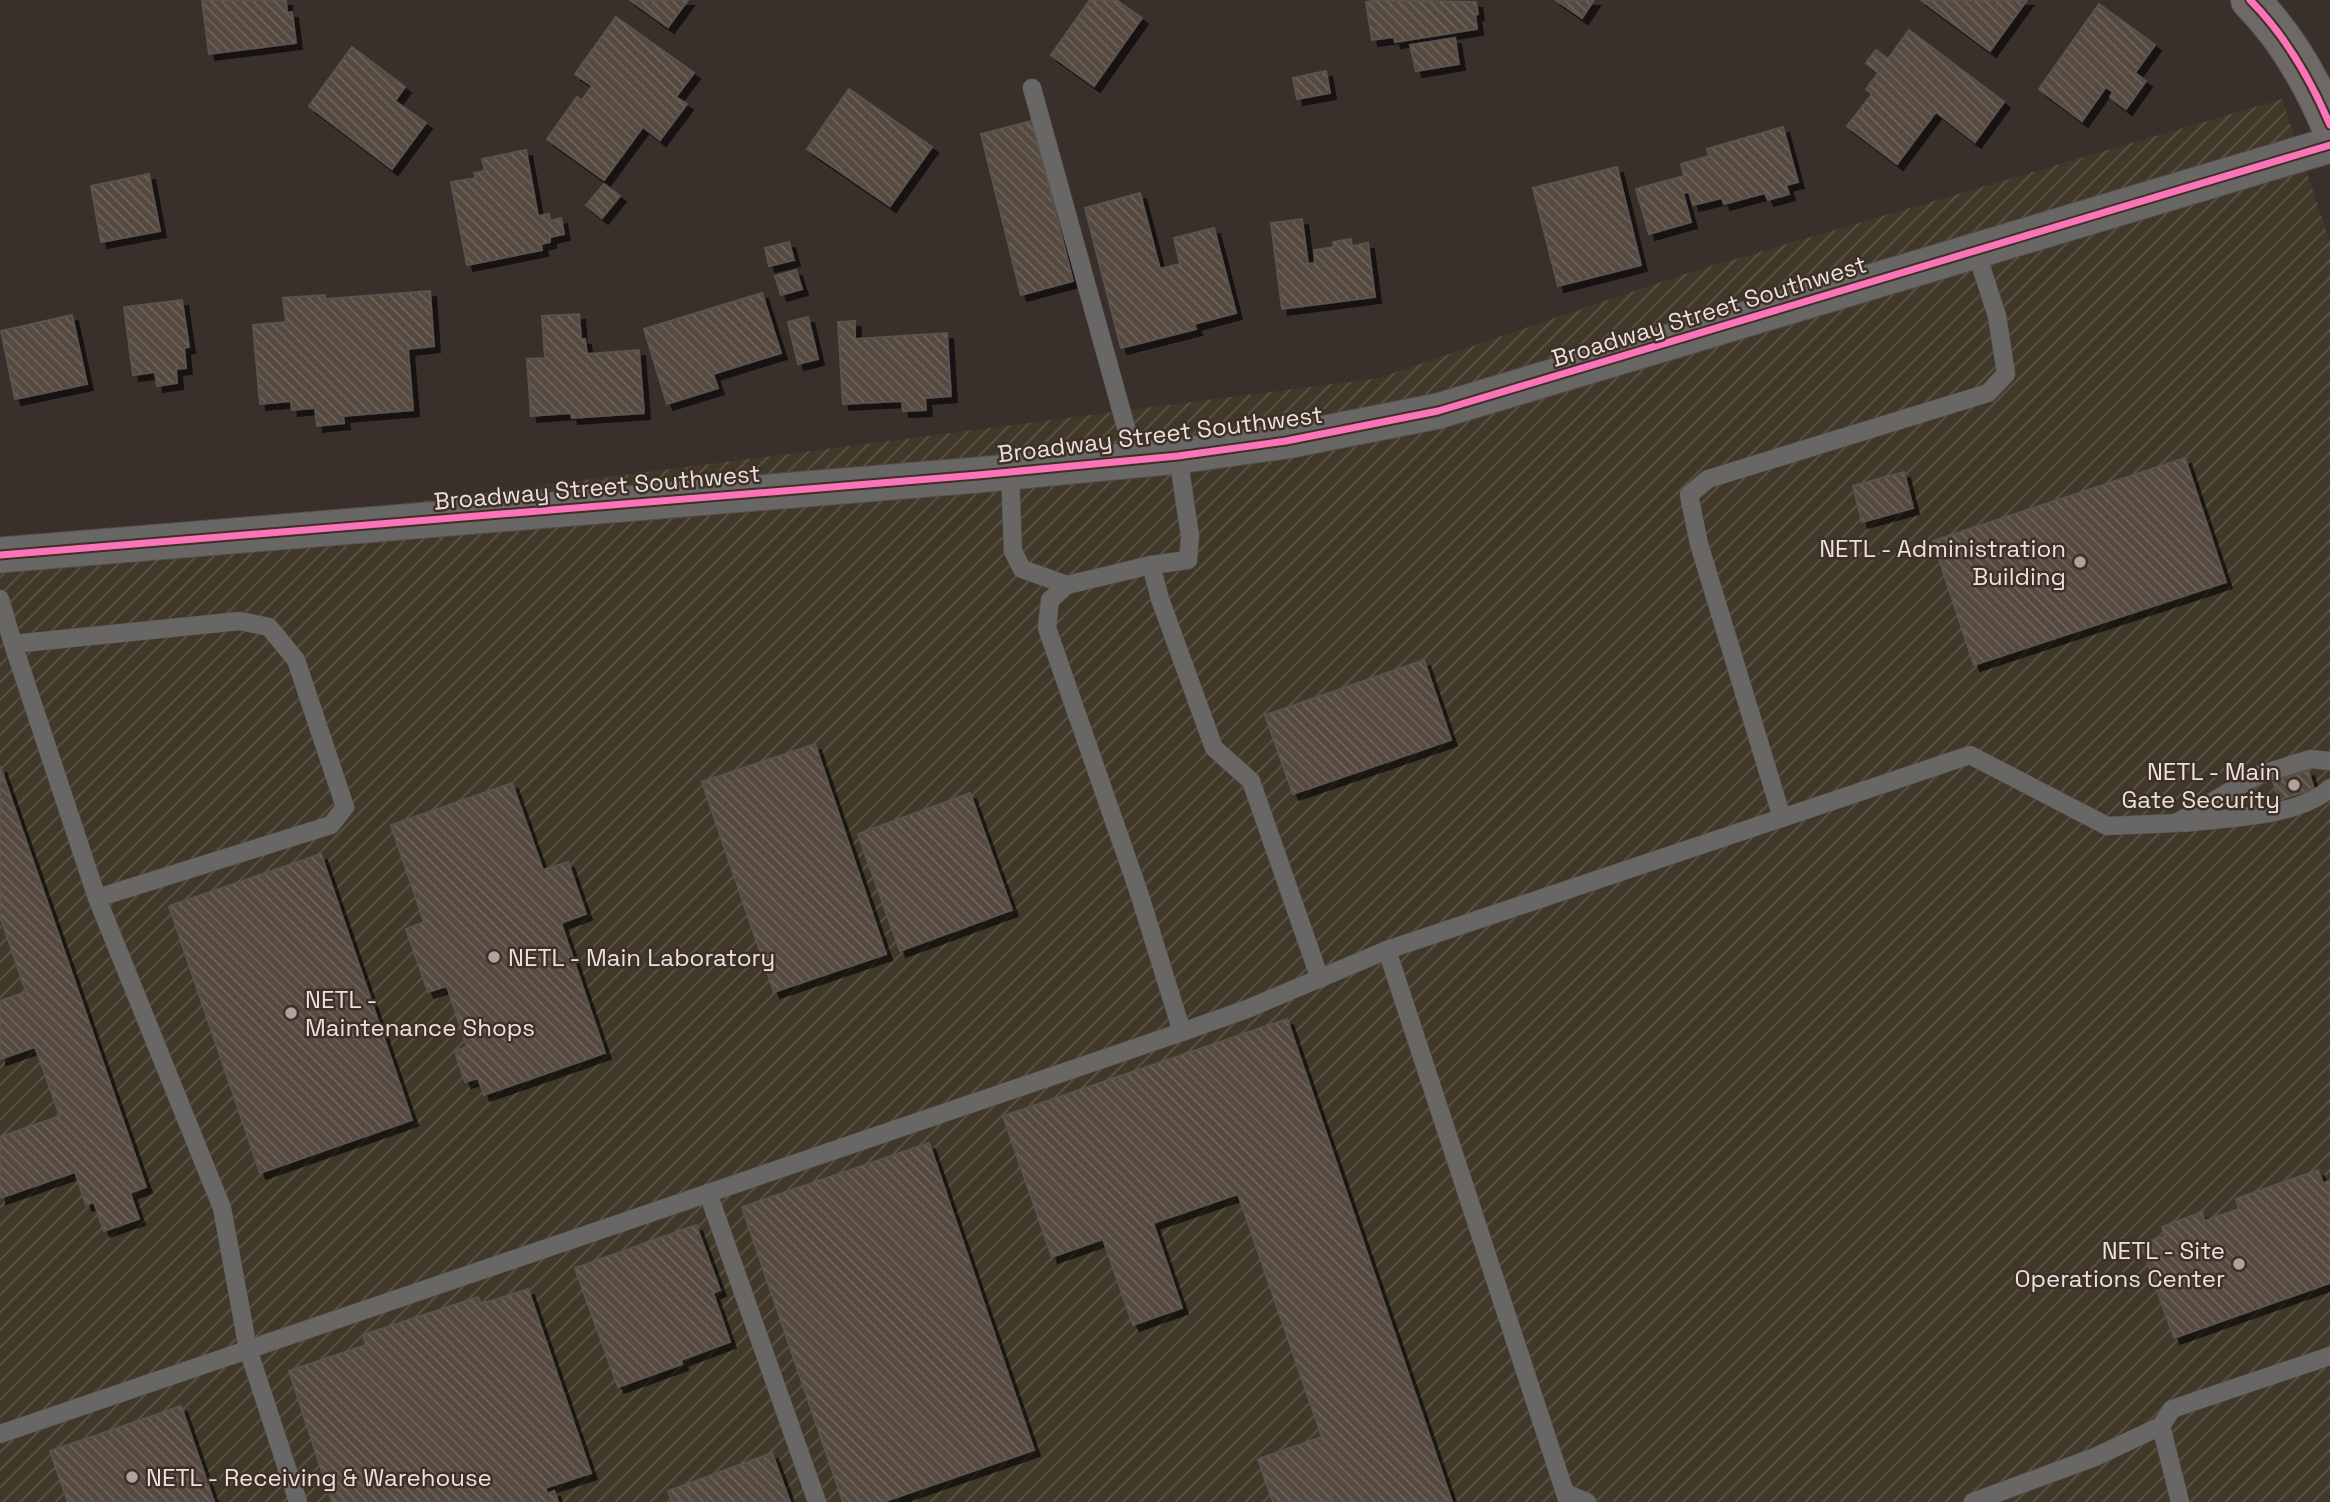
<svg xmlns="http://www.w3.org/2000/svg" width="2330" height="1502" font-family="'Space Grotesk',sans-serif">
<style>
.industrial{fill:url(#industrial-furrows)}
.building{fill:url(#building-back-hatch);stroke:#5a534f;stroke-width:2;filter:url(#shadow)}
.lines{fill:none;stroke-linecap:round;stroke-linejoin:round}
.lane-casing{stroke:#554d49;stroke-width:19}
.street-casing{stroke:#554d49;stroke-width:37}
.secondary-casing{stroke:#554d49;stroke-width:40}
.lane{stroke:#696765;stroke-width:18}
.street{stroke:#696765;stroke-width:35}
.secondary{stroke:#6c6966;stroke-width:38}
.cycleway-casing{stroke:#3e2f27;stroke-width:11}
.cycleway{stroke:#fb73b8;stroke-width:7}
.poi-dot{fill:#ada39e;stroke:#3e2f27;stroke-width:2.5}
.labels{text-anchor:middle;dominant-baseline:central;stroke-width:5;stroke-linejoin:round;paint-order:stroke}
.street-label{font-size:24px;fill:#ebe1dc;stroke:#3e2f27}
.poi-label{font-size:24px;fill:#ebe1dc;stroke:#3e2f27;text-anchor:end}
</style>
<defs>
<pattern id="industrial-furrows" width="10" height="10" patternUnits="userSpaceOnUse" patternTransform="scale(1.75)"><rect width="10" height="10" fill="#403929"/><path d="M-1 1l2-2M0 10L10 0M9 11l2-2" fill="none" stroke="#5c5547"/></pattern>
<pattern id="building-back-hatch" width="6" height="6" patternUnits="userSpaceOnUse" patternTransform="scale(1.75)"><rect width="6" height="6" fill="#554a40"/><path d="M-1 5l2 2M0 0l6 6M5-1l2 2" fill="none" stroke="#6e645b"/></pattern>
<filter id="shadow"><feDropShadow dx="6" dy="6" stdDeviation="0" flood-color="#0009"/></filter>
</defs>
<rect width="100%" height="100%" fill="#39302c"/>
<!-- industrial -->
<path class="industrial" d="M2282,99l48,143v1260h-2330v-947l1379,-177 302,-103z"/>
<!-- building -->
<g class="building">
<path d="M202,0h84l1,13 5,-1 4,31 -87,11z"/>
<path d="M630,0h58l-20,27z"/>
<path d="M1090,0h26l26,18 -48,68 -43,-31z"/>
<path d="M1378,0l98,2 2,12 -3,1 2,14 -82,13 -1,-5 -22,3 -6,-38z"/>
<path d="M1556,0h38l-12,18z"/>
<path d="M1921,0h106l-37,51z"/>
<path d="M2099,4l56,41 -20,28 11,8 -20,28 -16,-12 3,-5 -7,-5 -24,34 -43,-32z"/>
<path d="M616,17l78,56 -18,24 11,7 -27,36 -17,-13 -39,53 -57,-41 30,-42 5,3 10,-14 -17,-12z"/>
<path d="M1909,30l95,72 -29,40 -39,-30 -39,52 -50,-38 25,-32 -6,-5 12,-16 -12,-10 10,-13 12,9z"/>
<path d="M1455,38l4,26 -43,7 -6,-26z"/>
<path d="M352,47l53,40 -10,14 31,22 -34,46 -83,-63z"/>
<path d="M1326,71l4,22 -33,6 -4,-21z"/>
<path d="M849,89l83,58 -42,59 -83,-57z"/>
<path d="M1032,121l41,160 -52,14 -40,-161z"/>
<path d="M1783,127l15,55 -12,3 3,9 -21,6 -3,-7 -41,11 -2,-6 -29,7 -4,-13 -6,1 8,29 -42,12 -13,-45 48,-13 -3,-12 28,-8 -2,-7z"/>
<path d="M526,150l12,66 11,-2 1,7 11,-3 3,16 -14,3v5l-9,2 1,6 -75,15 -16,-83 25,-4 -2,-5 11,-2 -3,-12z"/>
<path d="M1617,167l24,98 -83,21 -25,-98z"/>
<path d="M149,174l11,57 -59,11 -10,-56z"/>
<path d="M604,184l16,12 -18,22 -16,-13z"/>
<path d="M1140,193l20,76 20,-5 -6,-26 40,-10 22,85 -42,11 2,5 -75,19 -36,-140z"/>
<path d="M1302,219l6,45 7,-1 -1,-13 20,-3 -1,-5 18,-3 1,7 16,-3 7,54 -93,12 -11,-86z"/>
<path d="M789,242l5,18 -25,6 -4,-18z"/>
<path d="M796,270l6,19 -21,6 -6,-19z"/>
<path d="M430,291l4,55 -26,3 5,61 -70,6 1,7 -27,3 -2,-18 -23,2 -1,-9 -31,3 -7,-79 33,-3 -3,-24 42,-3v4z"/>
<path d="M762,293l19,60 -68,21 5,14 -51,16 -23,-75z"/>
<path d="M182,300l7,47 -5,1 2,20 -10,1 1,14 -20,3 -2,-14 -22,3 -9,-68z"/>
<path d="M579,314l2,25h4l2,15 52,-4 5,63 -72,5 -1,-5 -40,3 -4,-57 18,-1 -3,-42z"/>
<path d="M72,315l15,69 -72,15 -14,-68z"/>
<path d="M808,317l10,42 -20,5 -10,-42z"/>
<path d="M855,321v18l92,-6 4,63 -26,2 1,12 -23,1 -1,-10 -59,3 -5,-82z"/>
<path d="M2185,458l41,124 -252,83 -41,-124z"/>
<path d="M1904,472l9,36 -51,14 -9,-36z"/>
<path d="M1424,660l27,80 -158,54 -28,-79z"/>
<path d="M815,744l71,210 -112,38 -72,-210z"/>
<path d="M0,766l146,421 -16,6 9,26 -35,12 -10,-29 -8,3 -11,-33 -75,26v-61l60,-21 -25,-69 -35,12v-58l26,-9 -26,-76z"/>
<path d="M2308,770l6,19 -35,11 -6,-18z"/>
<path d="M512,783l31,87 25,-8 18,52 -25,9 44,130 -121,42 -6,-17 -13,4 -10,-31 12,-4 -20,-61 -19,6 -22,-63 18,-7 -33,-97z"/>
<path d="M970,793l42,117 -112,41 -42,-117z"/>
<path d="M321,854l91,266 -152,53 -91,-267z"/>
<path d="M1287,1019l165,483h-179l-15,-43 64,-22 -84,-243 -85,29 29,85 -49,17 -30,-86 -51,18 -49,-141z"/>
<path d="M929,1143l105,307 -151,52h-40l-101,-295z"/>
<path d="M2318,1170l5,13 7,-2v102l-156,55 -33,-94 24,-8 -3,-9 40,-15 2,9 35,-12 -3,-10z"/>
<path d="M696,1225l24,65 -7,3 17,49 -49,18 1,4 -64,23 -43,-119z"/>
<path d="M528,1289l63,184 -46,15 3,6 6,-3 4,11h-226l-43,-131 77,-26 -3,-10 115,-38 3,7z"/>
<path d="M181,1406l33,96h-146l-18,-51z"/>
<path d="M772,1453l18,49h-118l-4,-11z"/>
</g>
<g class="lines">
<!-- lane casing -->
<g class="lane-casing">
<g id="lane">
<path d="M1032,88l103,372"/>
<path d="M1010,472l3,79 9,18 45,16"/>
<path d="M1151,565l37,-5 2,-24 -12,-80"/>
<path d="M0,599l13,45 84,254 234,-73 14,-18 -49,-147 -27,-33 -29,-6 -227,23"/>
<path d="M1782,818l-83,-274 -10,-49 19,-16 280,-86 18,-19 -9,-58 -21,-65"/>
<path d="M2183,823c41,-5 117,-6 147,-35"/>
<path d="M97,898l125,310 26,141 50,153"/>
<path d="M1182,1032l-43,-139 -92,-265 3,-28 17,-15 84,-20 9,34 54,149 37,33 69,198"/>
<path d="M708,1193l109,309"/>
<path d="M2161,1426l19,76"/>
<path d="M0,1434l1182,-402 65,-23 140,-59"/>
<path d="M1565,1493l22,9"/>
<path d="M1568,1502l-181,-552 583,-195 137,71 69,-3 80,-47 54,-17 20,2"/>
<path d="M1973,1502l122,-45 66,-31 11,-17 158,-53"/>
</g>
</g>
<!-- street casing -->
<g class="street-casing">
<path id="street" d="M0,555l978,-80 200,-19 108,-15 152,-30 892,-266"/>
</g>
<!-- secondary casing -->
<g class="secondary-casing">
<path id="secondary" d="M2250,0c36,36 60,78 80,125"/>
</g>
<!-- lane -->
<use href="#lane" class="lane"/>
<!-- street -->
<use href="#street" class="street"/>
<!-- secondary -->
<use href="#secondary" class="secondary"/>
<!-- cycleway casing -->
<g class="cycleway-casing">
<g id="cycleway">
<path d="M2250,0c36,36 60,78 80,125"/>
<path d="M0,555l978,-80 200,-19 108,-15 152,-30 892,-266"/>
</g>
</g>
<!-- cycleway -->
<use href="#cycleway" class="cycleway"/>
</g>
<!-- markers -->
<g class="poi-dot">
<circle cx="2080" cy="562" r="7"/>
<circle cx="2294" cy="785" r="7"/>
<circle cx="494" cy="957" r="7"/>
<circle cx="291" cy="1013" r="7"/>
<circle cx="2239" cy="1264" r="7"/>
<circle cx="132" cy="1477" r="7"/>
</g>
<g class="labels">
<!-- street labels -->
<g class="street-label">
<text transform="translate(1709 311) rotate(-17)">Broadway Street Southwest</text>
<text transform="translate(1160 434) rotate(-7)">Broadway Street Southwest</text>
<text transform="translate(597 487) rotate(-5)">Broadway Street Southwest</text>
</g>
<!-- poi labels -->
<g class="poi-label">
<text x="2066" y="548">NETL - Administration<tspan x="2066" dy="28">Building</tspan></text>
<text x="2280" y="771">NETL - Main<tspan x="2280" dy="28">Gate Security</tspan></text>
<text x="508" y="957" text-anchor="start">NETL - Main Laboratory</text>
<text x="305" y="999" text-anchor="start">NETL -<tspan x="305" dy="28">Maintenance Shops</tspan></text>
<text x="2225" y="1250">NETL - Site<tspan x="2225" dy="28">Operations Center</tspan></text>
<text x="146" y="1477" text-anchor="start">NETL - Receiving &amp; Warehouse</text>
</g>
</g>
</svg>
